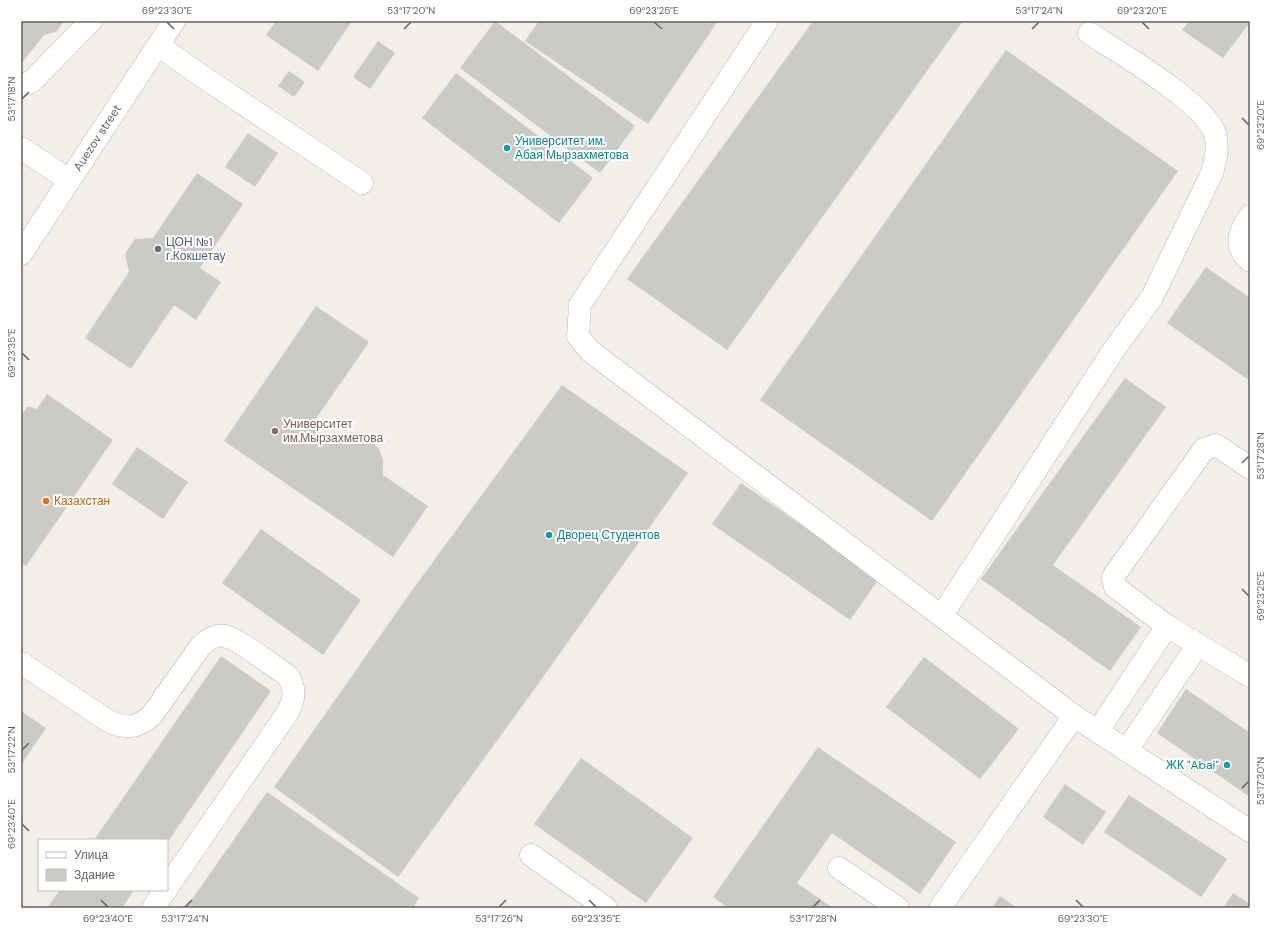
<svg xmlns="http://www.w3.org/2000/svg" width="1271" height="929" font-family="'DM Sans',sans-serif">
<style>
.building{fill:#cccac5}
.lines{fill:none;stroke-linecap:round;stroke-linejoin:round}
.minor-casing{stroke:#b5b8bc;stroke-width:23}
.minor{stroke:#fff;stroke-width:22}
.ticks{fill:none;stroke:#5f6368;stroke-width:1.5}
.culture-dot{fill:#0f9aa8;stroke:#fff;stroke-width:1.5}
.service-dot{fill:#5c6f8a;stroke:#fff;stroke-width:1.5}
.education-dot{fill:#8d6e63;stroke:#fff;stroke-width:1.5}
.food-dot{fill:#e8710a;stroke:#fff;stroke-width:1.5}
.labels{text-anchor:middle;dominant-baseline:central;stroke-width:4;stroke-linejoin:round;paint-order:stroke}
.street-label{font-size:12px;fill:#5f6368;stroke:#fff}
.culture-label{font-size:12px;fill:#0d838f;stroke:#fff;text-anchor:start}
.service-label{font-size:12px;fill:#4e5e75;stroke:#fff;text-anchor:start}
.education-label{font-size:12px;fill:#785e54;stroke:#fff;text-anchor:start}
.food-label{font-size:12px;fill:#c56008;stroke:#fff;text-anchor:start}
.neatline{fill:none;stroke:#5f6368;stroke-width:1.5}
.ticks-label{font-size:10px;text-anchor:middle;fill:#5f6368}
</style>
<rect width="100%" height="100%" fill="#f1efe8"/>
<!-- building -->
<g class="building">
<path d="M21,21h43l-8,11 -12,3 -23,29z"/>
<path d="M276,21h76l-34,50 -52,-36z"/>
<path d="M495,21l140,105 -35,47 -140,-105z"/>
<path d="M539,21h179l-70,103 -123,-83z"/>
<path d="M813,21h150l-236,329 -100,-71z"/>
<path d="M1189,21h61v1l-27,36 -41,-28z"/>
<path d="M378,41l17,12 -25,36 -17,-12z"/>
<path d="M1006,50l172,121 -246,350 -172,-121z"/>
<path d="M289,71l16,11 -11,15 -16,-11z"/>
<path d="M456,73l137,105 -34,45 -137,-105z"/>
<path d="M248,133l30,20 -23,34 -30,-20z"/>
<path d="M197,173l46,31 -43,64 21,14 -25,38 -22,-15 -43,64 -46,-31 44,-66 -4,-18 10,-15 18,-1z"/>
<path d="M1206,267l44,31v83l-83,-58z"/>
<path d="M316,306l53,36 -58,84 24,16 10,-5 11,-1 15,5 8,8 4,10v16l45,31 -35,51 -169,-116z"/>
<path d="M1125,378l41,29 -113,158 88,62 -31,44 -129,-92z"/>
<path d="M562,385l126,88 -152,214 -138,190 -124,-90 134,-191z"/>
<path d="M47,394l66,46 -87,126 -5,-4v-146l7,-10 9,3z"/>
<path d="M137,447l51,35 -25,37 -51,-35z"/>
<path d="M741,483l138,96 -29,41 -138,-96z"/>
<path d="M261,529l100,71 -38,55 -101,-72z"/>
<path d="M221,656l50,35 -104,152v-3h-73z"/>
<path d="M924,657l95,72 -39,50 -94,-72z"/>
<path d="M1186,689l64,44v64l-93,-64z"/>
<path d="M21,711l25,17 -25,37z"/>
<path d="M818,747l138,95 -36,52 -88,-61 -35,50 36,25h-105l-15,-11z"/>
<path d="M581,758l112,80 -47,65 -112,-79z"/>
<path d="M1065,784l41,28 -23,33 -40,-28z"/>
<path d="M267,792l152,106 -6,10h-227z"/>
<path d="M1129,795l98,64 -26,38 -97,-65z"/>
<path d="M60,890h74l-12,18h-75z"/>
<path d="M1233,893l17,11v4h-27z"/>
<path d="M1000,896l17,12h-25z"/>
</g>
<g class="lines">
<!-- minor casing -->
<g class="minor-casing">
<g id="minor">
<path d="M767,21l-187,284 -2,31 12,15 484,365 176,115"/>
<path d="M158,45l45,32 159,106"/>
<path d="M21,85l10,-3 60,-61"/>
<path d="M21,148l48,32"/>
<path d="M1250,216c-11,16 -17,30 0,45"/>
<path id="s1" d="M21,254l153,-233"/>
<path d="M942,615l171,-264 39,-54 60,-124c3,-13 7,-25 3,-39 -8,-30 -97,-82 -126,-101"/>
<path d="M1167,626l-52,-39 -2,-10 91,-128 12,-4 34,23"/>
<path d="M21,663l87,58c19,8 28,8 44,-6l48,-68c7,-7 16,-13 25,-11 17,5 46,29 62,39 9,13 8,23 1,37l-121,176"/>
<path d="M1098,731l69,-105 83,50"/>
<path d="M1127,750l70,-104"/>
<path d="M531,855l75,53"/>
<path d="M839,868l59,40"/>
<path d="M153,908l13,-18"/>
<path d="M940,908l134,-192"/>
</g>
</g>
<!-- minor -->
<use href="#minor" class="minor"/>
</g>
<!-- ticks -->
<path class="ticks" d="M167,22l7,7M654,22l8,7M1142,22l7,7M404,29l7,-7M1032,29l7,-7M22,99l7,-7M1242,118l7,7M22,353l7,7M1242,463l7,-7M1242,589l7,7M22,750l7,-7M1242,788l7,-7M22,824l7,7M101,900l7,7M589,900l7,7M1076,900l7,7M185,907l7,-7M499,907l7,-7M813,907l7,-7"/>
<!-- markers -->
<g class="culture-dot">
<circle cx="507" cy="148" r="4"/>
<circle cx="549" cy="535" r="4"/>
<circle cx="1227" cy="765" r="4"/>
</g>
<circle class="service-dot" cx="158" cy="249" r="4"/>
<circle class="education-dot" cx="275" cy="431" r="4"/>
<circle class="food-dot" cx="46" cy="501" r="4"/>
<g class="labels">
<!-- street labels -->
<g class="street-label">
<text stroke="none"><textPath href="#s1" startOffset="139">Auezov street</textPath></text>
</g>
<!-- culture labels -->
<g class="culture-label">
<text x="515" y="141">Университет им.<tspan x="515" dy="14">Абая Мырзахметова</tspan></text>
<text x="557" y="535">Дворец Студентов</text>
<text x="1219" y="765" text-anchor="end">ЖК "Abai"</text>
</g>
<!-- service labels -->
<g class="service-label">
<text x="166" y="242">ЦОН №1<tspan x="166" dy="14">г.Кокшетау</tspan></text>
</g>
<!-- education labels -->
<g class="education-label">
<text x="283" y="424">Университет<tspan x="283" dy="14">им.Мырзахметова</tspan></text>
</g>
<!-- food labels -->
<g class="food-label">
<text x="54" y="501">Казахстан</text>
</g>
</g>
<!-- border -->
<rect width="1271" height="929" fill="none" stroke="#ffffff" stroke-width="44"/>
<!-- legend -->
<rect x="38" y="839" width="130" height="52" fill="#ffffff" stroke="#bfc1c3"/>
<rect x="46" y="852" width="20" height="6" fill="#ffffff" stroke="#bfc1c3"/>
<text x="74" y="859" font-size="12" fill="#5f6368">Улица</text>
<rect x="46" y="869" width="20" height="12" fill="#cccac5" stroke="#bfc1c3"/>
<text x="74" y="879" font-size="12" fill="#5f6368">Здание</text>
<rect x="22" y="22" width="1227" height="885" class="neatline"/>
<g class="ticks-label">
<text x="167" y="14">69°23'30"E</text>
<text x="411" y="14">53°17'20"N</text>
<text x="654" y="14">69°23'25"E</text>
<text x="1039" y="14">53°17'24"N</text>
<text x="1142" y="14">69°23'20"E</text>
<text transform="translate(11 99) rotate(-90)" y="4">53°17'18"N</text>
<text transform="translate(1260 125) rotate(-90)" y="4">69°23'20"E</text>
<text transform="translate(11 353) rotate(-90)" y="4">69°23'35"E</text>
<text transform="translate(1260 456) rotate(-90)" y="4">53°17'28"N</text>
<text transform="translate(1260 596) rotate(-90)" y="4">69°23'25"E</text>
<text transform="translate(11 750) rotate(-90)" y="4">53°17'22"N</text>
<text transform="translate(1260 781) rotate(-90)" y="4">53°17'30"N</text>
<text transform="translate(11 824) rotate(-90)" y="4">69°23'40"E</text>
<text x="108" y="922">69°23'40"E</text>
<text x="185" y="922">53°17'24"N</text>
<text x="499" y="922">53°17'26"N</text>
<text x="596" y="922">69°23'35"E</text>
<text x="813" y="922">53°17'28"N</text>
<text x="1083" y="922">69°23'30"E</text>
</g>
</svg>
